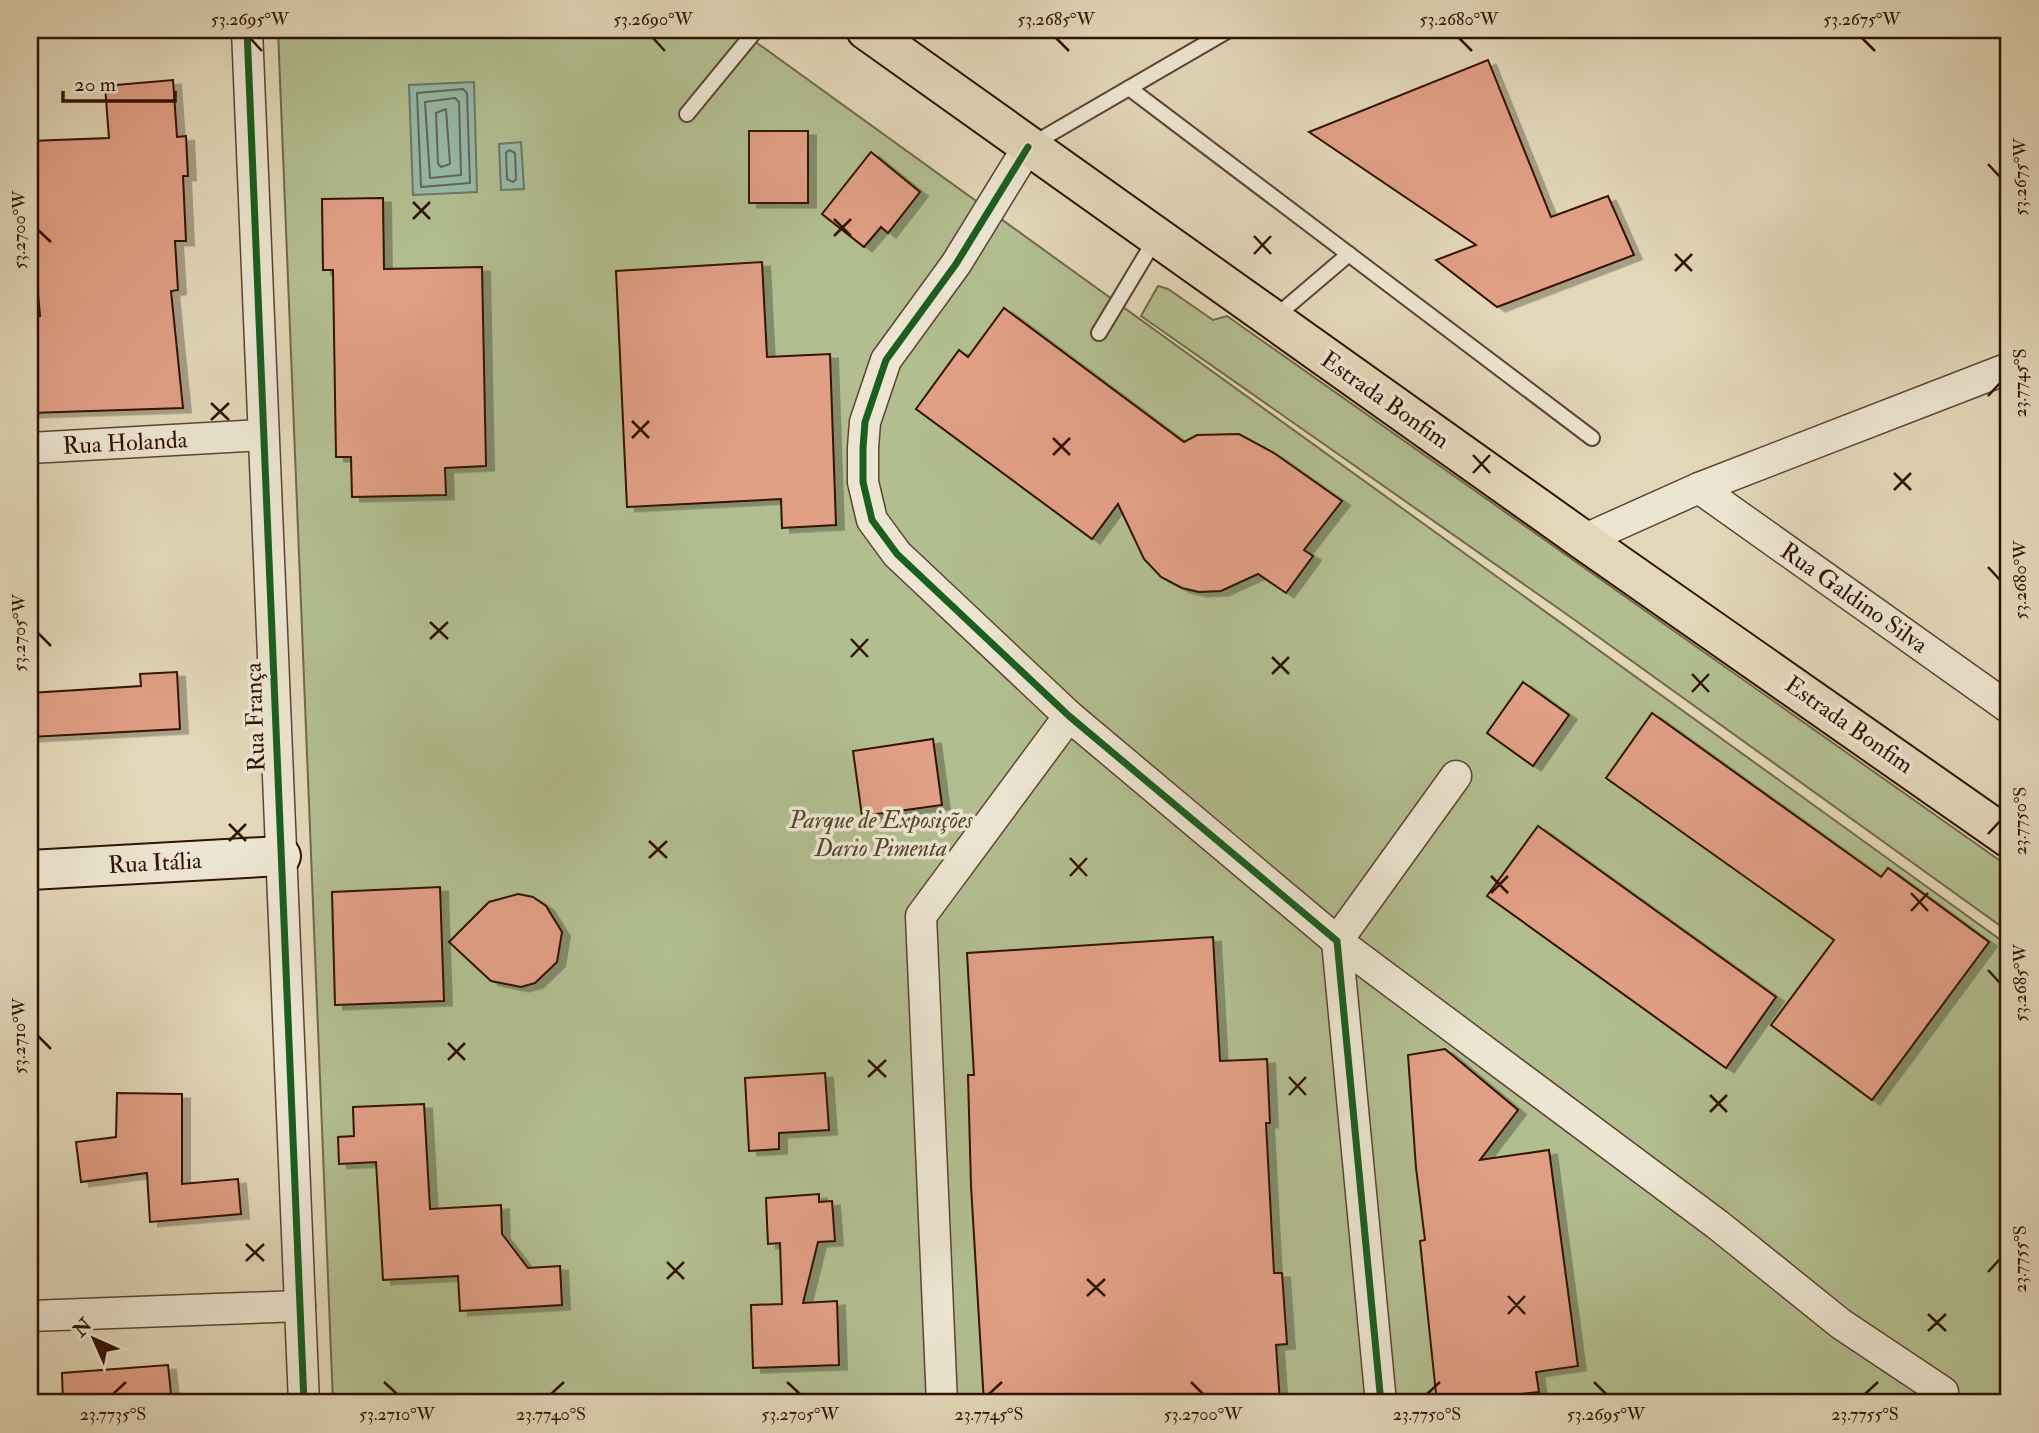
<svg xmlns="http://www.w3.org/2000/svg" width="2039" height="1433" font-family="'IM FELL Double Pica',serif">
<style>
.green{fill:#b2be90;stroke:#72684a;stroke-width:2}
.water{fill:#96baa9;stroke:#6e7767;stroke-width:2}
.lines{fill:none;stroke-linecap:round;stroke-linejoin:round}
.shore{stroke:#646656;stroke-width:2}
.building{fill:#e19f86;stroke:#321204;stroke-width:2;filter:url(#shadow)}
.lane-casing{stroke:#5e4331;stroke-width:18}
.street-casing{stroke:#5e4331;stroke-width:33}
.secondary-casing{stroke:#321204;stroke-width:42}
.primary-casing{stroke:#321204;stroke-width:42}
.lane{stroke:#ece5d1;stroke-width:14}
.street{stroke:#ece5d1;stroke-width:30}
.secondary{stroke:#ece5d1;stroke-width:38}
.primary{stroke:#e2d7b8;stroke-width:38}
.cycleway-casing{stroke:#ece5d1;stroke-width:11}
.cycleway{stroke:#1b5e20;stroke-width:7}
.ticks{fill:none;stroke:#321204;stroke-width:2.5}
.labels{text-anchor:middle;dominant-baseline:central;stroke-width:7;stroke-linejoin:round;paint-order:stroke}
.street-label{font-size:24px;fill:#321204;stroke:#ece5d1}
.park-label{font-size:24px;font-style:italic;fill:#58462e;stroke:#ece5d1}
.neatline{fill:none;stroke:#321204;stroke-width:2.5}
.ticks-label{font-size:18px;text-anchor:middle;fill:#321204}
</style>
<defs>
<filter id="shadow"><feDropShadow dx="8" dy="4.5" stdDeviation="0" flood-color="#0004"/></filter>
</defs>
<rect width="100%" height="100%" fill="#e2d7b8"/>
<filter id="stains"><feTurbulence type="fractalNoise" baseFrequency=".00286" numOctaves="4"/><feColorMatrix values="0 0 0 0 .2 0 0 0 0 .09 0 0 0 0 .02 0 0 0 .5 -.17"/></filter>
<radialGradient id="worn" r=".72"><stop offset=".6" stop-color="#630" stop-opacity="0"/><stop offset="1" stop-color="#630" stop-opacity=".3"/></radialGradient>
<!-- green -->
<g class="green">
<path d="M278,30h461l1270,916v457h-1676z"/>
<path d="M1158,286l10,3 45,31 14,-4 782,551v65l-437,-314 -431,-302z"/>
</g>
<!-- water -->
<g class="water">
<path d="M474,82l3,110 -64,3 -4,-110z"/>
<path d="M521,142l3,47 -23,1 -2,-46z"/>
</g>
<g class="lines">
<!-- shore -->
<g class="shore">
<path d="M463,89l4,4 3,90 -49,4 -4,-94z"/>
<path d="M455,98l4,4 2,73 -31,3 -5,-76z"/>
<path d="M446,109l4,55 -9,3 -3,-3 -2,-51z"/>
<path d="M509,150l6,3 1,26 -3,3 -6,-3 -1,-26z"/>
</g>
</g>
<!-- building -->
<g class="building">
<path d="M1488,60l63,157 57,-21 26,59 -137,52 -61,-47 40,-15 -167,-113z"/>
<path d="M173,80l4,57 9,-1 2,40h-5l3,65h-11l3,49 -7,1 12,117 -153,5v-97h10l-10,-111v-64l79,-3 -4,-52z"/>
<rect x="749" y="131" width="59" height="72"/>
<path d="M871,152l49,40 -32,41 -7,-6 -17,20 -42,-33z"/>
<path d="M383,198l1,71 98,-2 4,199 -41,2 1,27 -94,2 -1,-40h-15l-3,-187h-10l-1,-71z"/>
<path d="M762,262l5,95 63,-3 6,171 -54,3 -1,-29 -154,8 -11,-236z"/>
<path d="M1004,308l180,134 13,-7 42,-1 35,19 68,48 -38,49 9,6 -27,37 -28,-19 -37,17 -22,1 -17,-4 -21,-11 -17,-18 -26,-55 -26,35 -176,-130 43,-59 9,7z"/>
<path d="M177,672l3,57 -150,8v-44l111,-7 -1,-12z"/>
<path d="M1523,682l46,33 -36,51 -46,-33z"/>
<path d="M1652,713l229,164 7,-9 101,74 -117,158 -101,-75 63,-85 -228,-162z"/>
<path d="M933,739l9,66 -80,11 -9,-65z"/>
<path d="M1538,826l238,171 -50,71 -239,-172z"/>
<path d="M440,887l4,114 -109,4 -3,-113z"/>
<path d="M518,894l15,3 13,9 16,26 -5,30 -22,21 -14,4 -30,-6 -42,-39 40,-40z"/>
<path d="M1213,937l7,124 47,-2 3,64h-4l8,150h8l5,71 -11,1 4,58h-296l-13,-217 -3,-111h6l-7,-122z"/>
<path d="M1445,1049l73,61 -38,50 69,-10 29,216 -42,6 3,20 -102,11 -17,-162 5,-1 -9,-72 -8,-113z"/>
<path d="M825,1073l4,57 -50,3v16l-30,2 -4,-73z"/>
<path d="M117,1093l65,1v90l56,-5 3,35 -91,8 -3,-49 -66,9 -5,-40 40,-5z"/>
<path d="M424,1104l6,105 71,-4 1,29 26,34 32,-2 2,39 -102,6 -2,-35 -75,4 -7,-118 -37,2 -1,-27 16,-1 -1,-29z"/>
<path d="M819,1194v8l13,-1 3,40 -17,1 -15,61 34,-2 2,64 -86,3 -2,-63 31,-1 -2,-61 -12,1 -2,-46z"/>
<path d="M168,1365l4,38h-109l-1,-30z"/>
</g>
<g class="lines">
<!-- lane casing -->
<g class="lane-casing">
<g id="lane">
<path d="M1129,88l463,350"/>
<path d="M687,114l69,-84"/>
<path d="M1031,145l198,-115"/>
<path d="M1275,317l74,-63"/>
<path d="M1099,333l57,-95"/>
</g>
</g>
<!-- street casing -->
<g class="street-casing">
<g id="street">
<path d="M247,30l57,1373"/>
<path d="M1028,147l-72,117 -70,96 -21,62 -2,26v34l9,38 25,34 172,162 268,225 44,462"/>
<path d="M30,448l233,-13"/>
<path d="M1699,488l310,220"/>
<path d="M1583,540l116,-52 310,-120"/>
<path d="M1456,776l-119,165 381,284 123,99 102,68"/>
<path d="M30,1316l270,-10"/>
<path d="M942,1403l-21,-487 148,-200"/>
</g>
</g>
<!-- secondary casing -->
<g class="secondary-casing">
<path id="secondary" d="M30,870l251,-14"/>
</g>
<!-- primary casing -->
<g class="primary-casing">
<path id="primary" d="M866,30l717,510 426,298"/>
</g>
<!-- lane -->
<use href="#lane" class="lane"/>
<!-- street -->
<use href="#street" class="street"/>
<!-- secondary -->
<use href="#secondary" class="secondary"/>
<!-- primary -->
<use href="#primary" class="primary"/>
<!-- cycleway casing -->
<g class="cycleway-casing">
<g id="cycleway">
<path d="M247,30l57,1373"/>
<path d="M1028,147l-72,117 -70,96 -21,62 -2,26v34l9,38 25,34 172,162 268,225 44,462"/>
</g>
</g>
<!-- cycleway -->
<use href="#cycleway" class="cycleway"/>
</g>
<!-- ticks -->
<path class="ticks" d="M250,38l12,13M653,38l12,13M1056,38l13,13M1459,38l13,13M1862,38l13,13M1988,164l12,13M413,202l17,17M413,219l17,-17M834,219l17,17M38,230l13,12M834,236l17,-17M1254,236l17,18M1254,254l17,-18M1675,254l17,17M1675,271l17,-17M1988,396l12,-13M211,403l18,17M211,420l18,-17M632,421l17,17M632,438l17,-17M1053,438l17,17M1053,455l17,-17M1473,455l17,18M1473,473l17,-18M1894,473l17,17M1894,490l17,-17M1988,567l12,13M430,622l18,17M38,633l13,13M430,639l18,-17M851,639l17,18M851,657l17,-18M1272,657l17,17M1272,674l17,-17M1692,674l17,18M1692,692l17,-18M229,824l17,17M1988,834l12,-13M229,841l17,-17M649,841l18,17M649,858l18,-17M1070,858l17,18M1070,876l17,-18M1491,876l17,17M1491,893l17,-17M1911,893l17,18M1911,911l17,-18M1988,970l12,13M38,1036l13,13M448,1043l17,17M448,1060l17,-17M868,1060l18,17M868,1077l18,-17M1289,1077l17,18M1289,1095l17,-18M1710,1095l17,17M1710,1112l17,-17M246,1244l18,17M246,1261l18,-17M667,1262l17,17M1988,1272l12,-13M667,1279l17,-17M1087,1279l18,17M1087,1296l18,-17M1508,1296l17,18M1508,1314l17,-18M1928,1314l18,17M1928,1331l18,-17M384,1382l13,12M787,1382l13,12M1191,1382l12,12M1594,1382l12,12M113,1394l13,-12M551,1394l13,-12M989,1394l13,-12M1427,1394l13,-12M1865,1394l13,-12"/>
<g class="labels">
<!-- street labels -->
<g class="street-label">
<text transform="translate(1385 400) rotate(35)">Estrada Bonfim</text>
<text transform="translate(125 443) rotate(-3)">Rua Holanda</text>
<text transform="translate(1854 598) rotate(35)">Rua Galdino Silva</text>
<text transform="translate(255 717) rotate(-92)">Rua França</text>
<text transform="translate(1849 725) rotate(35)">Estrada Bonfim</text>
<text transform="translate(155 863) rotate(-3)">Rua Itália</text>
</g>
<!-- park labels -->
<g class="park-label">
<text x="881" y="820">Parque de Exposições<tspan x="881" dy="28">Dario Pimenta</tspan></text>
</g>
</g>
<!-- margin -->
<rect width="2039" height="1433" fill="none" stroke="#e2d7b8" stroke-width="77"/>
<!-- north arrow -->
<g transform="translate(94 1339) rotate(315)" stroke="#ece5d1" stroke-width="5" paint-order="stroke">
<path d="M0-5L12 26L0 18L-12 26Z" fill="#321204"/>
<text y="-10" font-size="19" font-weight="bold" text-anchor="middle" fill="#321204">N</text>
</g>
<!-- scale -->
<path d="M63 91v10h112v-10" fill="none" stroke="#321204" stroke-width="3.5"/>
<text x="74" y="91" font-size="21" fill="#321204" stroke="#ece5d1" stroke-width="5" paint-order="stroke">20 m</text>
<rect x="38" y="38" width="1962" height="1356" class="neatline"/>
<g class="ticks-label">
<text x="250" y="25">53.2695°W</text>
<text x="653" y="25">53.2690°W</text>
<text x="1056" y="25">53.2685°W</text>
<text x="1459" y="25">53.2680°W</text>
<text x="1862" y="25">53.2675°W</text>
<text transform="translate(2020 177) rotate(-90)" y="6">53.2675°W</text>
<text transform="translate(19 230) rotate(-90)" y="6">53.2700°W</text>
<text transform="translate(2020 383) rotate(-90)" y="6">23.7745°S</text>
<text transform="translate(2020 580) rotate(-90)" y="6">53.2680°W</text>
<text transform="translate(19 633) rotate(-90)" y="6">53.2705°W</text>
<text transform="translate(2020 821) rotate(-90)" y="6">23.7750°S</text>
<text transform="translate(2020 983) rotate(-90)" y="6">53.2685°W</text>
<text transform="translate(19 1036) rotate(-90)" y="6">53.2710°W</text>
<text transform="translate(2020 1259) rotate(-90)" y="6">23.7755°S</text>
<text x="113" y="1420">23.7735°S</text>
<text x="397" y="1420">53.2710°W</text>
<text x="551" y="1420">23.7740°S</text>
<text x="800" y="1420">53.2705°W</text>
<text x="989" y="1420">23.7745°S</text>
<text x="1203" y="1420">53.2700°W</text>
<text x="1427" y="1420">23.7750°S</text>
<text x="1606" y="1420">53.2695°W</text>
<text x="1865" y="1420">23.7755°S</text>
</g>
<rect width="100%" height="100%" filter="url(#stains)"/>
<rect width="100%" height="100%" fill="url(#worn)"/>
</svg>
